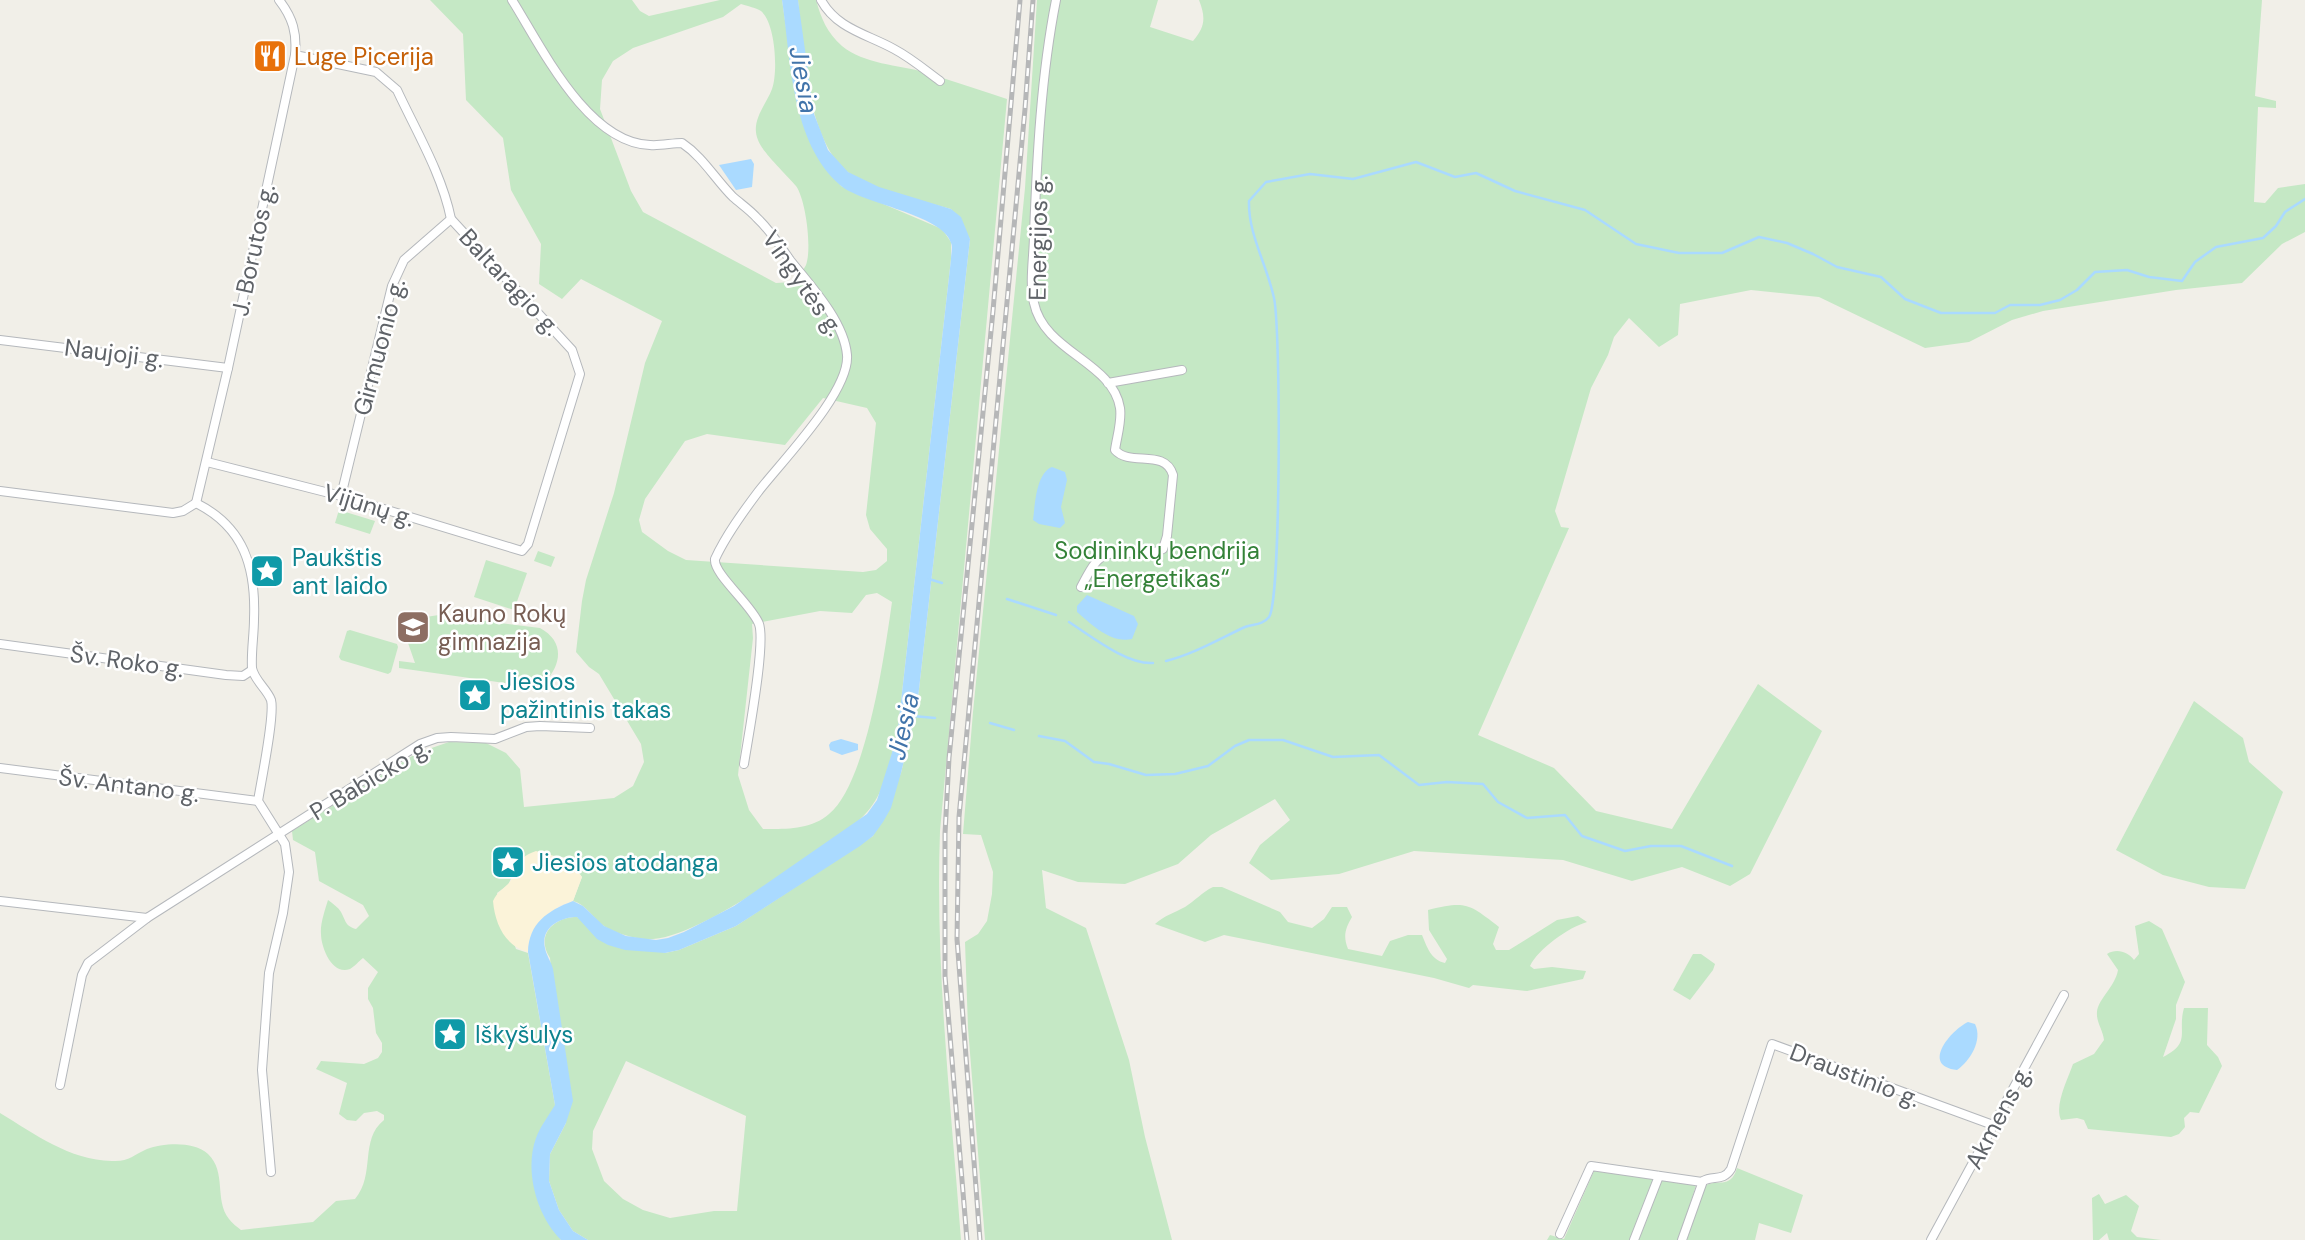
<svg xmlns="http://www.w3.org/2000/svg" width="2305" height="1240" font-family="'DM Sans',sans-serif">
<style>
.green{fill:#c5e8c5;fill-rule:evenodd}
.sand{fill:#fbf3d9}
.water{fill:#aadaff}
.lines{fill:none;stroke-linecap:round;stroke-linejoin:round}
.stream{stroke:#aadaff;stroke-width:2.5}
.street-casing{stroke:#b5b8bc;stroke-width:10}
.street{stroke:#fff;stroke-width:8}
.rail-casing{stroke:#b6b7b8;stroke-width:5}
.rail{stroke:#fff;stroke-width:2.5;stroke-dasharray:8;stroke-linecap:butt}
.labels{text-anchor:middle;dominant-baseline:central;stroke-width:5;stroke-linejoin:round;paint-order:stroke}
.food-label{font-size:24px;fill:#c56008;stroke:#fff;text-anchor:start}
.street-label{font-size:24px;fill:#5f6368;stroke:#fff}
.park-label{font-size:24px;fill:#348238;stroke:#fff}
.culture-label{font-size:24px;fill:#0d838f;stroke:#fff;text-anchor:start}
.education-label{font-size:24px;fill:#785e54;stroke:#fff;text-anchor:start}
.water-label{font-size:26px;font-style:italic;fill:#4174aa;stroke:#fff}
</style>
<rect width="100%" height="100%" fill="#f1efe8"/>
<!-- green -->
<g class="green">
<path d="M430,0h202l8,11 9,5 71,-16h62l16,110 43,76 101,43 9,13v17l-54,478c-12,38 -12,64 -46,90 -44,29 -160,120 -210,112 -13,-3 -29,-6 -40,-15 -9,-8 -16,-20 -28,-23l9,-24 -13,-17 -6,-3 -49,15 -6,13 -11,8 19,56 12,4 27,152 -16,100 22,35h-561v-127c35,21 69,47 112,48 17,1 21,-6 35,-12 17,-6 47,-8 61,5 19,18 6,46 21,65 3,4 8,8 12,11l72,-8 23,-21 19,-2c21,-25 4,-59 29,-79v-5l-7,-4 -13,2 -8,8 -9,-1 -8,-6 8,-31 -31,-14 5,-8 43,3 14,-6 4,-6v-9l-6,-10 -3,-25 -5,-9v-11l10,-16 -15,-14c-4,3 -9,9 -13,11 -18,7 -29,-22 -29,-35 -1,-10 4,-24 7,-34 5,4 10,7 13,12 5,9 4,14 15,17l13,-13 -6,-11 -44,-24 -4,-29 -22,-12 -1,-9 125,-78 32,-11 37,1 20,10 14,16 4,38 90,-9 19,-12 11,-24 -3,-18 -42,-70 -10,-7 -13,-15 6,-51 4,-21 28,-87 31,-130 17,-42 -81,-42 -19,20 -23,-15 2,-40 -30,-54 -8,-52 -37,-38 -3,-66zM741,4c6,2 16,4 20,7 15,13 17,62 11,78 -6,16 -22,32 -14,51 4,12 29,35 38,46 10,14 16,63 10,79 -3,6 -9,12 -14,17l-16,1 -133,-71 -12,-21 -31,-82 2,-29 11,-19 20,-13 90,-31zM823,398l44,10 9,15 -10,92 4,14 17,20v12l-11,9 -13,2 -177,-12 -18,-9 -26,-19 -3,-12 6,-21 40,-58 22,-7 78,11zM877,593l15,9c-7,49 -25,181 -63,212 -18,16 -44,15 -66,15l-14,-19 -11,-35 15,-137 -1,-14 68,-13 32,2 14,-18z"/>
<path d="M798,0h18c5,18 11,33 26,46 22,18 56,19 82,26 28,9 56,18 83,27l-67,732c-5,137 11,273 21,409h-373l-15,-9 -14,-21 -10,-29 1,-27 16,-31 -16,-165c-15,-23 4,-41 27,-41l88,36 14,-3 57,-24 137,-90 28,-63 16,-66 53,-468 -19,-30c-33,-10 -74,-16 -102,-36 -42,-31 -46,-124 -51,-173zM626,1061l120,55 -9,95h-23l-44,7 -27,-8 -20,-11 -19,-18 -12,-32 1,-18z"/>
<path d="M1037,0h121l-8,27 43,14c12,-14 13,-23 6,-41h1063l-7,96 21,5v7l-18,-1 -4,95 11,1 13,-15 27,-4v48l-23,12 -40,39 -66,7 -133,21 -31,9 -43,22 -44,6 -106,-51 -68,-7 -71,14 -2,31 -19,12 -30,-29 -15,19 -6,18 -17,33 -36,123 6,16 8,1 -91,207 76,33 42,43 76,18 86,-145 64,47 -72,143 -20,12 -48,-19 -50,14 -69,-21 -149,-9 -75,23 -68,6 -22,-17 11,-18 30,-25 -15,-21 -64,36 -33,29 -53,20 -47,-2 -36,-12 4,38 40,20 43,132 16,77 27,103h-187l-17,-212 -3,-86 13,-8 9,-13 5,-27 1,-22 -12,-37 -18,-1 10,-122 52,-524z"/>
<path d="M339,510l36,11 -5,13 -35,-11z"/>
<path d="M538,551l17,6 -4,10 -17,-6z"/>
<path d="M486,560l41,13 -13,37 -40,-13z"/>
<path d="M439,615l101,13c24,13 22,35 6,53l8,2 -1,7 -154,-22v-7l16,2 -7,-20c2,-21 12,-26 31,-28z"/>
<path d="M350,630l47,14 1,3 -7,25 -3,2 -47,-14 -2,-3 8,-26z"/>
<path d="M2194,701l49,37 6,24 34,30 -38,97 -36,-2 -46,-12 -47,-25z"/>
<path d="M1213,887h9l58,25 8,10 24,6 12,-9 8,-12h15l5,10c-7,12 -9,19 -4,32l34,7 8,-15 18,-6h14c5,12 9,25 23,28l2,-4 -18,-29 -1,-20c38,-9 40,-7 71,17l-6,17 3,6h13l48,-30 21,-4 9,6c-18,5 -49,27 -57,44l4,3 18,-2 34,4 -3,8 -56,12 -54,-6 -4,3 -35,-10 -210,-43 -19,7 -50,-18c10,-9 19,-11 30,-17 10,-6 17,-15 28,-20z"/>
<path d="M2149,921l13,8 23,53 -9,23v14l-13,38c29,-14 14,-25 21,-49h24l-1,37 11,12 4,9 -23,47 -9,-1 -6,6 1,9 -6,7 -8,3 -83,-8 -4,-9 -7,-2 -16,2c-7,-15 7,-41 12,-56l21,-10 10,-14c-1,-10 -8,-18 -7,-28 1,-13 18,-25 21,-42l-11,-16c10,-6 21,-2 27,6l5,-6 -4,-28z"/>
<path d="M1693,954h8l14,10 -2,6 -23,30 -17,-10z"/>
<path d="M1737,1168l66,27 -12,38 -32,-10 -4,17h-68l16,-53c14,-10 27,4 34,-19z"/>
<path d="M1594,1171l102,14 -17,55h-132l3,-5 14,4z"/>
<path d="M2099,1194l6,10 21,-9 13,11 -8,25 6,6 24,3h-52l-2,-7 -8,7h-6l-1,-42z"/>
</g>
<!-- sand -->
<path class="sand" d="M536,851l33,9 13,17 -9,24 -14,5 -30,35 -1,11c-23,-6 -33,-28 -35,-51 4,-9 9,-11 15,-17 12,-11 2,-24 28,-33z"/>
<!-- water -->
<g class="water">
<path d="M782,0h16l16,114 14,36 20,22 31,15 72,22 10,8 9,22 -53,468 -16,66 -10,35 -8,14 -10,14 -13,10 -124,80 -57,24 -14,3 -40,-3 -17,-5 -11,-6 -20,-22c-16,0 -37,10 -32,31 1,7 6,13 8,21l20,132 -7,22 -16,31 -1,27 10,29 14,21 15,9h-27c-24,-24 -37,-69 -25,-102 4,-11 13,-23 19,-33l-27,-153c1,-29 19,-41 45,-51l10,5 21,20 22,10 30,4 12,-2 16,-6 50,-26 133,-92 10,-14 20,-63 54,-478c0,-5 2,-12 0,-16 -8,-29 -90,-39 -111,-58 -49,-43 -49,-125 -58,-185z"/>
<path d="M751,159l3,5 -2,23 -16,3 -17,-25z"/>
<path d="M1052,467l13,5 2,8 -6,27 4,16 -5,5 -21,-4 -6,-4c2,-15 3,-47 19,-53z"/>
<path d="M1087,595l47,21 4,8 -6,15c-21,5 -41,-15 -55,-27v-6z"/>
<path d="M841,739l17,5v6l-16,5 -12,-5 -1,-5 2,-3z"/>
<path d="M1968,1022l7,2c8,16 -5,37 -18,46 -37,-4 -6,-40 11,-48z"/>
</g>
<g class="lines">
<!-- stream -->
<g class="stream">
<path d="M929,579l13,4"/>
<path d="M1007,599l49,16"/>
<path d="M1069,622c22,14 58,43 84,41"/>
<path d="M1166,661c28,-7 53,-22 79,-34 8,-3 18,-2 24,-10 12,-17 12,-287 5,-319 -7,-33 -26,-64 -25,-97l17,-19 44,-8 43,5 63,-17 39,15 21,-4 39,18 70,19 51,34 43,9h43l37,-16 28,6 26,11 24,13 44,10 24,22 36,14h54l15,-8h30l20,-5 17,-10 18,-18 32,-2 22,7 33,4 13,-19 21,-15 47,-9 13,-12 9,-14 20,-13"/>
<path d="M913,716l22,2"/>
<path d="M990,723l24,7"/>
<path d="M1039,736l26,5 29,21 15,2 37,11 29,-1 33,-8 27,-20 14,-6h34l50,17 46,-2 40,30 28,-3 36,2 15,18 29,16 38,-3 17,21 43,15 26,-5h30l51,20"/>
</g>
<!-- street casing -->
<g class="street-casing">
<g id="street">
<path d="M512,0c29,46 75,143 138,145 10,1 22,-2 32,-2 21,14 33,36 51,54 8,7 17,13 24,21 13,12 23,28 33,42 20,25 54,61 57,95 3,37 -66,107 -89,137 -15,20 -32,43 -43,67 -2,15 37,46 44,65 7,20 -11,114 -15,140"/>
<path d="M821,0c16,29 46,34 73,49 17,9 31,21 46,32"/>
<path d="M1056,0c-15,76 -19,156 -22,234 0,22 -5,48 0,69 10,49 79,59 86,105 2,13 -3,28 -5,42 15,17 50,-2 58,25l-6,61 -4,13c-7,4 -14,4 -21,4 -41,-1 -42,-2 -61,34"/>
<path d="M0,340l228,28"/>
<path d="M1108,383l74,-13"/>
<path d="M207,462l134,34 181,55 6,-7 52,-170 -8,-24 -121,-131c-9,-45 -35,-88 -54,-129l-21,-18 -81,-17"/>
<path d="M0,491l173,22 10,-2 13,-8"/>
<path d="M341,496l51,-210 12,-26 47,-41"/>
<path d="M196,503c48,24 60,64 58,116 0,16 -3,33 -2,49 2,12 15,21 19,32 4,15 -10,82 -13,101l27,43 4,28 -6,41 -14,60 -7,97 9,102"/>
<path d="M196,503l32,-135 67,-313c2,-22 -2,-37 -16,-55"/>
<path d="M0,644l226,31 17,1 9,-6"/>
<path d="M0,768l258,33"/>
<path d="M0,901l147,17 273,-174 17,-6 14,-1 44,2 31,-12 14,-1 50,2"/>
<path d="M60,1085l22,-110 6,-12 59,-45"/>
<path d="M1560,1234l31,-68 111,16"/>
<path d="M1634,1240l25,-64"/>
<path d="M1682,1240l21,-59c10,-6 20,1 28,-12l41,-125 221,81"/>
<path d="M1931,1240l133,-245"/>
</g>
</g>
<!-- street -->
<use href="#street" class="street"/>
<!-- rail casing -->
<g class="rail-casing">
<g id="rail">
<path d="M967,1240l-22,-264v-142l4,-76 44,-447 27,-311"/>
<path d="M980,1240l-23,-301 2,-122 66,-708 8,-109"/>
</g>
</g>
<!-- rail -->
<use href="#rail" class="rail"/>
</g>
<!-- icons -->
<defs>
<g id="restaurant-square" transform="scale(1.75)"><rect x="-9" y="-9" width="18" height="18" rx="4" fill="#e8710a" stroke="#fff"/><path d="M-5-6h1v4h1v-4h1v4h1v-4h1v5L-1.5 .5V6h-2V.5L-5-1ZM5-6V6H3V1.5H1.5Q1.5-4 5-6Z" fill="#fff"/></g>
<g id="sight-square" transform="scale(1.75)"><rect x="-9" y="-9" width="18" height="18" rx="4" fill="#0f9aa8" stroke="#fff"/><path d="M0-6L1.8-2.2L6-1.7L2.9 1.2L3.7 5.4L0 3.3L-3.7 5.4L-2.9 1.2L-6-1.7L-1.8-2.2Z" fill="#fff"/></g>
<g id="school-square" transform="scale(1.75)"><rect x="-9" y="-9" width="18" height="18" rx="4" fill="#8d6e63" stroke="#fff"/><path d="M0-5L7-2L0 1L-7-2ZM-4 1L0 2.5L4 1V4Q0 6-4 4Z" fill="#fff"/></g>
</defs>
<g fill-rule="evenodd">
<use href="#restaurant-square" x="270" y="56"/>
<use href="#sight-square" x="267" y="571"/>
<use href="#school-square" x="413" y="627"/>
<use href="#sight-square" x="475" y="695"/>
<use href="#sight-square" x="508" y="862"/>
<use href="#sight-square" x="450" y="1034"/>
</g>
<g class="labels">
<!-- food labels -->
<g class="food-label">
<text x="294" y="56">Luge Picerija</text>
</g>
<!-- street labels -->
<g class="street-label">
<text transform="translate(1038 238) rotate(-89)">Energijos g.</text>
<text transform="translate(253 250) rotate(-78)">J. Borutos g.</text>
<text transform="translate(510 282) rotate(47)">Baltaragio g.</text>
<text transform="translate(803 283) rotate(55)">Vingytės g.</text>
<text transform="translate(379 347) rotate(-75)">Girmuonio g.</text>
<text transform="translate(114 353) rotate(7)">Naujoji g.</text>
<text transform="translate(369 505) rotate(17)">Vijūnų g.</text>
<text transform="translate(127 661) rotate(8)">Šv. Roko g.</text>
<text transform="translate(370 779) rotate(-31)">P. Babicko g.</text>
<text transform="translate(129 785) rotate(7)">Šv. Antano g.</text>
<text transform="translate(1855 1075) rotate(21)">Draustinio g.</text>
<text transform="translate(1998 1117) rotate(-62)">Akmens g.</text>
</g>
<!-- park labels -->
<g class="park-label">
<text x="1157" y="550">Sodininkų bendrija<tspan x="1157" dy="28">„Energetikas“</tspan></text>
</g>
<!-- culture labels -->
<g class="culture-label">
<text x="292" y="557">Paukštis<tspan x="292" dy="28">ant laido</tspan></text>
<text x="500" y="681">Jiesios<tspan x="500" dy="28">pažintinis takas</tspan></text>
<text x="532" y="862">Jiesios atodanga</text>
<text x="475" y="1034">Iškyšulys</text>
</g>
<!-- education labels -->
<g class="education-label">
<text x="438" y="613">Kauno Rokų<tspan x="438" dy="28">gimnazija</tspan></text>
</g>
<!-- water labels -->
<g class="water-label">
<text transform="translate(804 80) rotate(80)">Jiesia</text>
<text transform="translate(903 726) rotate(-77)">Jiesia</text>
</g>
</g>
</svg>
